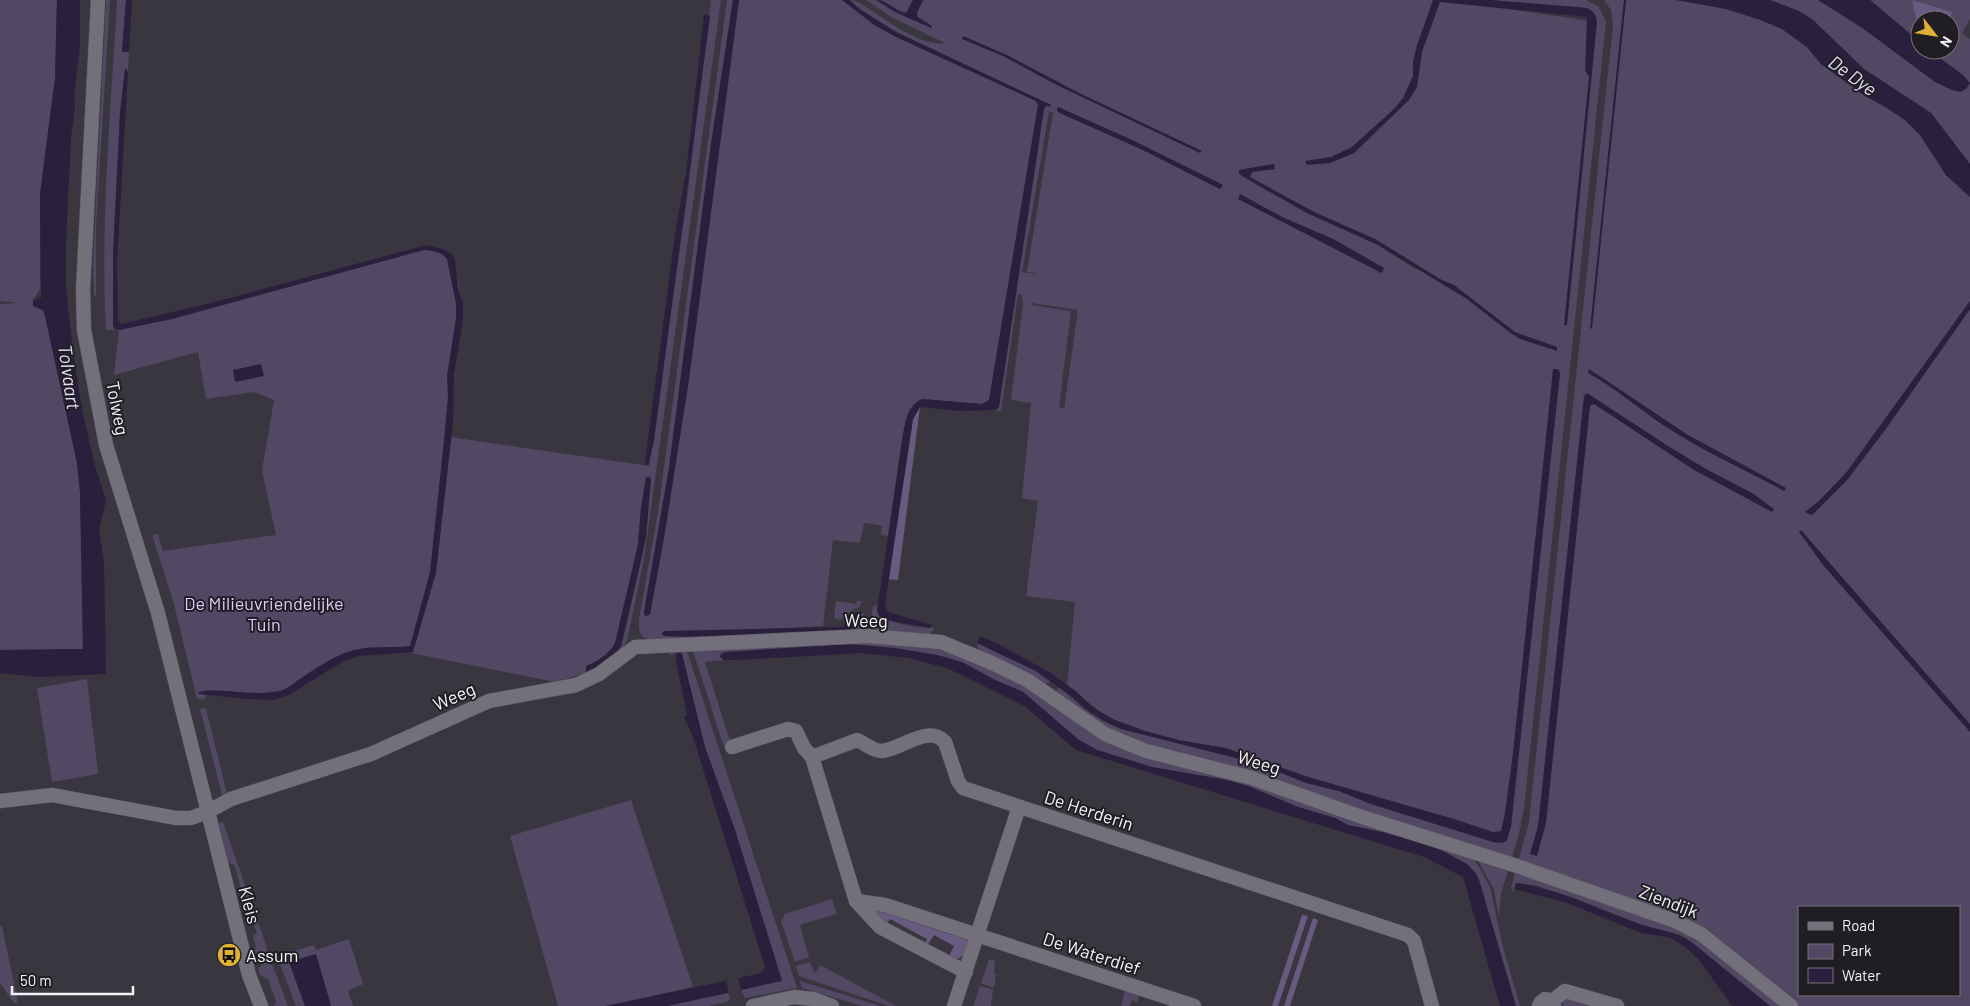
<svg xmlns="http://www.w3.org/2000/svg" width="1970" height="1006" font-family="Barlow,sans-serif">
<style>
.green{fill:#514864;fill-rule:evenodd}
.forest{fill:#675c80}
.water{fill:#2a203e}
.pier{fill:#393640}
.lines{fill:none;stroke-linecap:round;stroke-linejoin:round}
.minor-casing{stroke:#57555e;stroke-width:15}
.tertiary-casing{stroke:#57555e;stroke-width:15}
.secondary-casing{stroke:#57555e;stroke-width:15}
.minor{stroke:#73707b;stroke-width:14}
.tertiary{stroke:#73707b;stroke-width:14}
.secondary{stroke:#73707b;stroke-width:14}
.labels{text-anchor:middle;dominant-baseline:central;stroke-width:4;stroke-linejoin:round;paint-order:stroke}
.street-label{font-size:18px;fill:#f5f3fa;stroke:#201e23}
.park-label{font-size:18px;fill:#dbcdff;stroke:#201e23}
.poi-label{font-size:18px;fill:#f5f3fa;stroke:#201e23;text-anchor:start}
.water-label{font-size:19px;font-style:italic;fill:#e3ddf6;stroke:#201e23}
</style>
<rect width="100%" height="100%" fill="#393640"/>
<!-- green -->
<g class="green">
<path d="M0,0h57l-2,78 -15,116v95l-7,11v6l10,4 2,6 32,147 3,29 3,157 -83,1v-346l21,-1 -21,-2z"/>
<path d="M106,0h4l-14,226v70l-2,-1 -1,-33z"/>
<path d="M117,0h9l-4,52h7l-1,20 -1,-3 -2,1 -5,43 -7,141v72l7,4 291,-81 15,-2 15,3 13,16 8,34 -7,70 -5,67 199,29 38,-267 24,-199h10l-77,559 -17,81 -5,9 -6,5 5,-8 5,-18 20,-90 4,-61h-3l-7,43 -2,24 -6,30 -9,60 -14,24 -17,13 -37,11 -144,-29 -2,-6c-25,1 -52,-1 -75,11 -17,9 -33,26 -52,32 -25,8 -51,0 -76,0l-8,2 9,4 -3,3h-7l-23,-95 -22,-69 6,-1 5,17 113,-16 -14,-65 12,-70 -20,-8 -48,7 -8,-47 -84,23 5,-45h-13c-6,-110 5,-220 11,-330z"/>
<path d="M727,0h6l-22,144 -42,324 -25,144v3l3,1 3,-2 14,-76 25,-159 50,-379h103l31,24 21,12 142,65 2,4 -49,295 -7,4 -60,-5 -19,35 -15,102 -7,-1 1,-8 -3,-2 -15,-2 -4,20 -27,-3 -10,86 -106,5h-53l1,5 17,1 167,-6 3,-2 6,-15 6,-1 -2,13 -7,8 -205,6c-12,-3 -11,-11 -11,-21l19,-107z"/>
<path d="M849,0c10,0 15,6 23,11 19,12 51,36 73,32l-52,-25 -27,-18h10l19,12 36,14 -18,-10 -4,-6 -3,3 -9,-3 -16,-10h565l151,22 -10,-14 -97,-8h96l13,7 7,15 -82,786 -6,30 -6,19 -5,2 -387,-122 -62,-42 -1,-5 2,-3c8,6 16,14 24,21 11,9 25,15 38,21l137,34 -140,-38 -51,-39 8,-84 -49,-6 12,-95 -16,-3 9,-95 -20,-3 12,-96 -1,-9 -4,-1 -17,117h-4v-2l47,-300 2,-3 5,-1 -155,-73 -35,-22zM962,38c35,11 66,29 98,46l-1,2 -56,-30zM1058,107l74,33 91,45 -3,4 -77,-39 -83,-37 -3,-2zM1049,111l4,2 -26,159 8,1v1l-13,-2zM1241,176l73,36 61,27 44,27 -2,4 -39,-25 -71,-32zM1238,198l95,41 51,29 -3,5zM1031,303l47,7 -14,99 -5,-2 12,-96 -40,-6zM1559,370l1,3 -49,453 -9,17 -9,-1 -122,-38 -32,-13 -33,-8 -44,-19 231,73 16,-10z"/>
<path d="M1604,0h20l-20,196 22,-196h50l21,3 29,6 35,11 21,9 25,18 14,17 44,32 17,9 23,15 15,15 26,40 24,22v104l-124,172 -27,28 -14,11 7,3 35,-35 38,-50 85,-121v697h-171l-92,-73 -189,-71 11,-40 84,-797 -2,-15zM1799,907h160v88h-160z"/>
<path d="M1770,0h48l46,29 71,53 31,7 3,-6 -5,-7 -35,-26h21v-30h-30v22l-50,-42h100v19l-8,14 8,6v125l-39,-51 -67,-44 -51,-49 -14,-9z"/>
<path d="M836,601l20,3 1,-3h5l-3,7 -5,1 -14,11 -6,-2z"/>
<path d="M878,605l-1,6c5,11 44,19 55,16l2,2 -7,7 -53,-5 -4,-4 3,-21z"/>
<path d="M868,641l50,3 26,5 56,21 74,48 178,64 216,71 11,14 11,20 13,60 17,59h-4l-37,-126 -52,-36 -45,-12 -34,-7 -13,-7 -37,-11 -50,-21 -21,-6 -75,-13 -55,-17 -18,-10 -56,-48 -28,-12 -33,-18 -25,-7 -43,-7 -45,-4 -129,13 4,3 -19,2 26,82 -4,2 -4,-2 -31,-96z"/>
<path d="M977,643l57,27 17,10 -1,2 -7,3 -62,-31 -4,-9z"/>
<path d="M669,648h17l111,340 -52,10 -4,-8 41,-10 -47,-150 -30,-83 -23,-93 -2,-2 -10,3z"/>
<path d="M87,679l11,95 -46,8 -15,-94z"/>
<path d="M206,708l21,86 -5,1 -22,-86z"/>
<path d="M631,800l62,187 -87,19h-48l-48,-170z"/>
<path d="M223,822l44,126 -1,6 -4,4 -8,1 -2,-5 4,-7 -3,-12 4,-2 -8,-23h-3l-11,-44 -7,-4 -9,-39z"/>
<path d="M1477,859l28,7 3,5 -7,22 -2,24 -5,-28z"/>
<path d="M1516,870l173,60 98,76h-17l-80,-65 -9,-6 -39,-10 -65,-26 -43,-14 -18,-2 -3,9 -2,-4z"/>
<path d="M832,899l5,15 -35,10 -2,2 9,31 -14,5 -14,-41 4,-7z"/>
<path d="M2,926l16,77h-4l-14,-20v-56z"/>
<path d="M349,939l14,45 -15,7 5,15h-22l-15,-52 -27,8 16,44h-9l-19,-50 37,-11 2,5z"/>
<path d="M989,959l6,2 -1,13h2l-2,14 -13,-5z"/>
<path d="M810,962l4,10 3,-1 3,-6 76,41h-7l-90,-30 -3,-10z"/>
<path d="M263,963h5l5,3 15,40h-14l2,-5 -8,-22 -8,-4 -2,-5z"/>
<path d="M800,981l80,25h-18l-60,-18z"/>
<path d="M980,986l13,4 -2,16h-18z"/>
<path d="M1125,989l15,5 -3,8 -5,-2 -2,6h-9z"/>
<path d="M728,993l2,5 -3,4 -19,4h-41z"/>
<path d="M1566,998l25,5 -1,3h-27v-3z"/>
</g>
<!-- forest -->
<g class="forest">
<path d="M1912,0l40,12 -2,8h-30l-1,12z"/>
<path d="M920,407l-22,173 -10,-1 25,-160z"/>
<path d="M872,909l30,5 -1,4 51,17 2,-4 16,5 -7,20 -6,3 -8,-3 5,-10 -20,-11 -6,9 -3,-1 2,-4 -37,-20 -3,4 -14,-7z"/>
<path d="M1302,915l6,1 -30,90h-6z"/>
<path d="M1313,918l5,2 -28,86h-6z"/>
</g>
<!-- water -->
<g class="water">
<path d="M57,0h23v46l-6,50 1,12 -4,29 -5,106v44l6,57 10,65 13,57 11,34 -7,30 5,31 2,113 -69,3 -37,-4v-23l83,-1 -3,-157 -3,-29 -32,-147 -2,-6 -10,-4v-6l8,-2 -1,-104 15,-116z"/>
<path d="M126,0h6l-3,52h-7z"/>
<path d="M733,0h6l-50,379 -25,159 -14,76 -3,2 -3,-1v-3l25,-144 42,-324z"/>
<path d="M842,0h7l12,10 35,22 155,73 -1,2 -4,-1 -2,3 -45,298 -3,3 -37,1 -39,-4 -7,12 -28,186 2,5 4,3 41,12 -1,3 -40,-7 -12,-5 -2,-5 26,-177c3,-14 4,-28 19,-35l60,5 7,-4 49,-295 -2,-4 -142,-65 -21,-12z"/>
<path d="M876,0c11,0 19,11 30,13l7,-13h10l-6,13 1,4 14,9 -1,2 -36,-16z"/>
<path d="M1433,0h57l97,8c7,3 9,7 10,14l-30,303h-3l25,-248 -4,-7 2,-53 -147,-15 -18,50 -5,35 -8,13 -55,53 -24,10 -23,2 -2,-4 26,-4 21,-10 43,-39 8,-10 10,-22v-14l4,-17z"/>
<path d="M1624,0h2l-34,329 -2,-1z"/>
<path d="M1676,0h94l29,11 14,9 51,49 67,44 39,51v33l-24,-22 -26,-40 -15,-15 -23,-15 -17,-9 -44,-32 -14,-17 -25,-18 -21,-9 -35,-11z"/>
<path d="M1818,0h52l50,42v8h9l35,26 6,7 -4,6 -6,3 -8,-2 -17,-8 -71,-53z"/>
<path d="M704,15h4l2,2 -3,22 -53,402 -6,25 -3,-4 31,-235 10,-54z"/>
<path d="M963,36l44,19 72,38 123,58 -2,2 -141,-67 -56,-30 -41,-17z"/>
<path d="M125,69l3,3 -11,191 1,57 3,4 94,-22 211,-57 17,4 9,5 3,6 3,27 5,16v16l-9,56 -1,48 -17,150 -23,79 -54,4 -15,5 -57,35 -14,4 -27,-1 -47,-5 -1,-2c29,-5 57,6 86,-2 23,-15 48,-36 75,-41 16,-3 34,-1 51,-3l20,-74 14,-132 4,-44 -1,-20 9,-58v-14l-9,-45c-5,-7 -14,-8 -23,-9l-252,69 -53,11 -5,-1 -1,-3v-72l7,-141z"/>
<path d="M1058,107l74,33 91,45 -3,4 -77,-39 -83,-37 -3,-2z"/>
<path d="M1274,164l1,5 -23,3 -2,5 64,35 61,27 65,40 14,6 61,47 42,15v4l-37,-12 -11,-7 -42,-33 -89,-54 -71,-32 -68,-39v-4l5,-1z"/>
<path d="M1240,194l44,24 49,21 51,29 -2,5 -144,-74z"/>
<path d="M1970,301v8l-85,121 -38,50 -35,35 -7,-3 14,-11 27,-28z"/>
<path d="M261,364l3,12 -29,6 -2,-12z"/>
<path d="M1553,369h5l2,4 -49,453 -4,15 -5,2 -9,-1 -122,-38 -32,-13 -33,-8 -47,-19 -138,-35 -17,-8 -21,-14 -8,-8 -41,-29 -57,-27 3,-7 22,10 49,27 26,19 15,15 23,13 30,11 34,9 47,8 79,28 149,43 39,13 8,-1 4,-18 8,-60z"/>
<path d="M1589,369l99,66 98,53 -2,3c-40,-22 -82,-40 -121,-66 -25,-17 -48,-37 -75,-52z"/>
<path d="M1587,393l81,53 38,23 46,24 22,16 -2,3 -78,-42 -100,-66 -4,2 -44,417 -9,33 -7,-2 8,-28 46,-430z"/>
<path d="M646,477h4l1,3 -5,58 -25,108c-8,13 -19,19 -32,27l-3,-1v-6c12,-5 23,-12 29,-23l23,-99 3,-37z"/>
<path d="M1801,530l169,194v8l-147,-167 -24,-33z"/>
<path d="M858,612v3l-6,14 -3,2 -131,6 -53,-1 -4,-2 3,-3 179,-4 10,-12z"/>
<path d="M849,644l45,4 43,7 25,7 33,18 28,12 56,48 18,10 55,17 75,13 21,6 50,21 37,11 13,7 34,7 45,12 18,8 22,12 9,9 3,7 37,126h-16l-37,-129 -39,-20 -348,-107 -52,-44 -77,-38 -39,-10 -47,-5 -123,7h-14l-4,-3 1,-3 4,-2z"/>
<path d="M680,652l2,2 23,93 30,83 47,151 -115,25h-61l152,-32 5,-3 2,-4 -72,-230 -9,-20 3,-2 -11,-54v-8z"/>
<path d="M1516,883c44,6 82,27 124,41 17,6 34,7 50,17l80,65h-38l-33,-46 -14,-13 -14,-9 -30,-5 -74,-30 -52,-14z"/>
<path d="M316,954l15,52h-26l-16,-44z"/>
</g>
<!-- pier -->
<path class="pier" d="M738,977l3,16 -12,2 -3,-16z"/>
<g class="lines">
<!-- minor casing -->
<g class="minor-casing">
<g id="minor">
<path d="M732,747l56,-18 8,2 8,17 8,9 45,-17c8,3 15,11 25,11 20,-2 46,-27 63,-9l13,39 5,7 445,147 6,6 18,65"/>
<path d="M812,757l44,144 24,26 86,45"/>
<path d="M0,801l52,-6 124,23h15l16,-6 24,-13 140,-45 118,-53 87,-16 23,-11 36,-27 232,-11 74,6 51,21 35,17 78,54 24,10 17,7 106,27 110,39 152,48 161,56 26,13 90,72"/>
<path d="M856,901l29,4 309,101"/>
<path d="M1552,1001l13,-10 52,15"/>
<path d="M954,1006l65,-199"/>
<path d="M1539,1006l2,-4 4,-3 7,2 2,5"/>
</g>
</g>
<!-- tertiary casing -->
<g class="tertiary-casing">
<path id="tertiary" d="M753,1006l41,-9 19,2 19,7"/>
</g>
<!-- secondary casing -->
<g class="secondary-casing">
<path id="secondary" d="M98,0l-15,289 1,41 22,115 52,168 91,362 12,31"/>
</g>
<!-- minor -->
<use href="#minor" class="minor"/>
<!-- tertiary -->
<use href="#tertiary" class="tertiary"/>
<!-- secondary -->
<use href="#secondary" class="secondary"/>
</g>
<!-- icons -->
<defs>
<g id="bus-disc" transform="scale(1.25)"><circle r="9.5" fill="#dfb034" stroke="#201e23"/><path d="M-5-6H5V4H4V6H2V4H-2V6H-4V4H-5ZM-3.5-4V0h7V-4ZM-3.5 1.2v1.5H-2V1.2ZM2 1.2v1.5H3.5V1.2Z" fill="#111"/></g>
</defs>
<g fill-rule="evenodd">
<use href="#bus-disc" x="229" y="955"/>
</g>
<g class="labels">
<!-- street labels -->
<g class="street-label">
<text transform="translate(118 408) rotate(79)">Tolweg</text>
<text transform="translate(866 620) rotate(1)">Weeg</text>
<text transform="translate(454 696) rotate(-24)">Weeg</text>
<text transform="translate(1259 762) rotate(17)">Weeg</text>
<text transform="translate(1089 810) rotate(18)">De Herderin</text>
<text transform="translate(1669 901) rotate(21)">Ziendijk</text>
<text transform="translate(250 905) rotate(75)">Kleis</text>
<text transform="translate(1092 953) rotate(18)">De Waterdief</text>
</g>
<!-- park labels -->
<g class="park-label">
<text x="264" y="603">De Milieuvriendelijke<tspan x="264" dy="21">Tuin</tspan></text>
</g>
<!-- poi labels -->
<g class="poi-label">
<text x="246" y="955">Assum</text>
</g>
<!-- water labels -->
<g class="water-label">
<text transform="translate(1853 75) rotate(36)">De Dye</text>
<text transform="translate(70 377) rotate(82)">Tolvaart</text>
</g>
</g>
<!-- legend -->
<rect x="1798" y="906" width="162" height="90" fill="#201e23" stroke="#757379"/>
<rect x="1808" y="922" width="25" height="8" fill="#73707b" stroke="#757379"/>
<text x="1842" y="931" font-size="15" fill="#f5f3fa">Road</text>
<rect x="1808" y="944" width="25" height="15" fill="#514864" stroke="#757379"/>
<text x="1842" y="956" font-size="15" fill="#f5f3fa">Park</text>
<rect x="1808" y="968" width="25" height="15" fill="#2a203e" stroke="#757379"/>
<text x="1842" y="981" font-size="15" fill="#f5f3fa">Water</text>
<!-- north arrow -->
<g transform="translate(1935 35) rotate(121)"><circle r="24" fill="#201e23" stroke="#757379"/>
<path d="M0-4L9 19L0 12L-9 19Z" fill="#dfb034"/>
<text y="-8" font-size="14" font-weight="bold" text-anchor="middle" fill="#f5f3fa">N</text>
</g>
<!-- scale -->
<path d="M12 986v8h121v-8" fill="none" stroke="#f5f3fa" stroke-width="2.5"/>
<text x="20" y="986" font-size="15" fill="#f5f3fa" stroke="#201e23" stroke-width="4" paint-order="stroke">50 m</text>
</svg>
